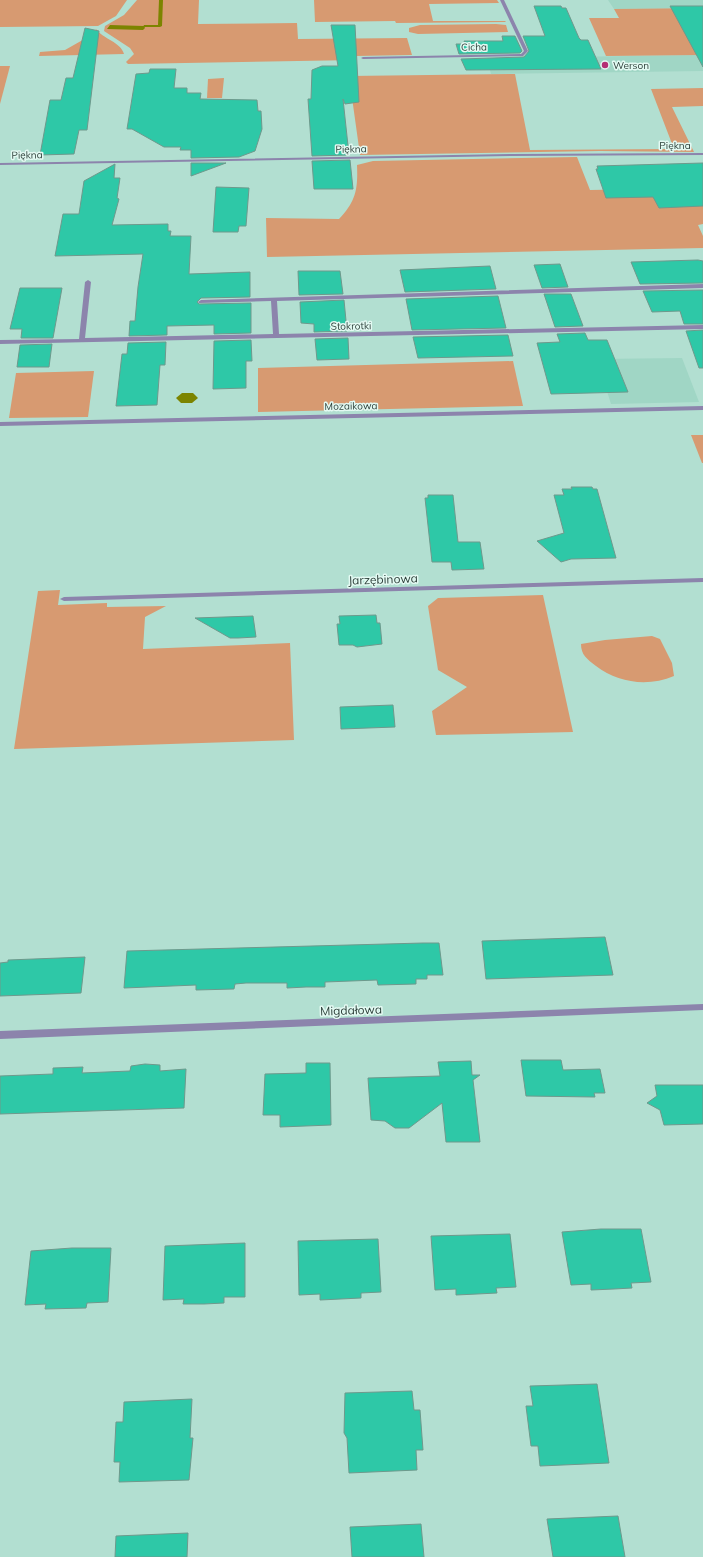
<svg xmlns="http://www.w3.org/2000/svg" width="703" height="1557" font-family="Mulish,sans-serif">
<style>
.built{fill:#a0d6c5}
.green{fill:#d79a71}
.water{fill:#7c8400}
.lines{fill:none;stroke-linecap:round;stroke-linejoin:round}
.stream{fill:#7c8400;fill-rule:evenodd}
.building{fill:#2ec8a7;stroke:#6e998c}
.street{fill:#8c84ac;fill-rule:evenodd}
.poi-dot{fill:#b52f74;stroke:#e4faf3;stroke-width:1.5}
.labels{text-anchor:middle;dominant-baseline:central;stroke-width:3;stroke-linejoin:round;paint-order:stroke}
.far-street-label{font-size:10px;fill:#2d403a;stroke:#e4faf3}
.far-poi-label{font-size:10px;fill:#2d403a;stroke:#e4faf3;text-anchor:start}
.street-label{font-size:12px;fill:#2d403a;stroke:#e4faf3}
</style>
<rect width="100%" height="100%" fill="#b2dfd1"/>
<!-- built -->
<g class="built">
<path d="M608,0h95v8l-89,1z"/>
<path d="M703,55v16l-212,3 -4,-16z"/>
<path d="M682,358l17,44 -88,2 -14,-45z"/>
</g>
<!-- green -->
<g class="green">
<path d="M0,0h127l-11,16 -18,10 -98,1z"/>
<path d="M137,0h62l-1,24 99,-1 1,16 109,-1 5,17 -56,1v4l-228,4 -2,-2 8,-8 -4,-6 -26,-17 1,-5 19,-11z"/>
<path d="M314,0h183l2,3 -70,1 4,17h73l-1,1 -109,1 -1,-2 -80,1z"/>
<path d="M703,8v47l-97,1 -17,-38h30l-5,-9z"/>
<path d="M496,24l10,1 2,7 -90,2 -9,-2v-4l11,-3z"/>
<path d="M96,29c7,10 25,13 28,25l-85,2 1,-4 25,-2 30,-17z"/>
<path d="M0,66h10l-10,38z"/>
<path d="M515,74l15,76 144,-1 -23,-60 52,-1v18l-31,1 22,45 -94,-1 -240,4 -11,-79z"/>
<path d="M224,78l-2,20h-15l1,-19z"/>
<path d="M577,157l13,33 113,-2v36l-5,1 5,11v12l-436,9 -1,-39 73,1c17,-18 19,-30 18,-54l16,-4z"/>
<path d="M513,361l10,45 -265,6v-44z"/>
<path d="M94,371l-6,46 -79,1 7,-45z"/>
<path d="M691,435h12v28h-1z"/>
<path d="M60,590l-2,15 49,-2v4l59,-1 -21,11 -2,32 147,-6 4,97 -280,9 24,-158z"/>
<path d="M543,595l30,137 -137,3 -4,-24 35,-24 -29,-17 -10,-64 10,-8z"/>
<path d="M652,636l8,3 12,24 2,13c-26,11 -56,7 -78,-10 -9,-7 -15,-11 -15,-22l24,-4z"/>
</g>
<!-- water -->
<g class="water">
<path d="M110,25l34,1 1,2 -2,2 -36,-1z"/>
<path d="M182,393h11l5,5 -6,5h-11l-5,-5z"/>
</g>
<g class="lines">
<!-- stream -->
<path class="stream" d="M159,0h4l-1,26 -2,1h-17l1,-2h14z"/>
</g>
<!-- building -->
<g class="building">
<path d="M534,6h27l1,2h4l13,30 2,2h7l13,29 -135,1 -5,-11 63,-2 5,-6 -6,-15h22z"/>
<path d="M670,6h33v61z"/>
<path d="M331,25h24l4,77 -14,2 -2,-5 6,56 -37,1 -4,-57h3l1,-29 10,-4h16z"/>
<path d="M85,28l14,3 -12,99h-8l-5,24 -34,1 10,-55h11l5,-22h7z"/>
<path d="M502,36h13l7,15 -2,2 -61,1 -3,-10h9l-1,-3h39z"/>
<path d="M150,69h26l-2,19h13v5h14l-1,6 57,1 1,11h3l1,18 -7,22 -16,6 -48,1v-8h-11l1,-3h-17l-32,-18h-5l9,-55 13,-1z"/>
<path d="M350,160l3,29h-39l-2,-28z"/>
<path d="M191,163h35l-35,13z"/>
<path d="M703,163v43l-44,2 -6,-11 -47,1 -10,-29h2l-1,-3z"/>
<path d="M115,164l-1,14h6l-3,20 2,1 -7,26 56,-1v7h3l-1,5h21l-2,38 61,-2v25l-49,1 -4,4 2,2 52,-1v30l-37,1v-9l-47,1v9l-38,1 1,-15h5l3,-34 5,-33 -88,2 8,-42h16l5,-33z"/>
<path d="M216,187l33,1 -3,38h-7l-1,6h-25z"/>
<path d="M698,260l5,1v22l-63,1 -9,-22z"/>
<path d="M560,264l8,23 -26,1 -8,-23z"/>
<path d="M490,266l6,23 -91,3 -5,-22z"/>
<path d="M298,271h42l3,23 -44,1z"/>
<path d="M20,288h42l-9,50h-32l1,-9h-12z"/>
<path d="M703,290v34h-19l-4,-13 -28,1 -9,-21z"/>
<path d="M544,294h27l12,32 -28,1z"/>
<path d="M498,296l8,32 -94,2 -6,-31z"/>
<path d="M344,300l3,31 -33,1v-8l-13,-1 -1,-21z"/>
<path d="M703,330v38h-4l-13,-37z"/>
<path d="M585,333l3,7h19l21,52 -77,2 -14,-51 23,-1 -3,-8z"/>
<path d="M508,335l5,21 -95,2 -5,-21z"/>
<path d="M348,338l1,21 -32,1 -2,-21z"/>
<path d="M251,340l1,21h-6v27l-33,1 1,-48z"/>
<path d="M166,342l-1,23h-5l-3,40 -41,1 6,-52h5l1,-11z"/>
<path d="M52,344l-3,23h-32l3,-22z"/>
<path d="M571,487h21l1,2h4l19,69 -45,1 -10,3 -24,-21 27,-8 -10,-38h10l-2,-6h10z"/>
<path d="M428,495h25l5,47h22l4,27 -32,1 -1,-8h-19l-7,-64h3z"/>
<path d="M376,615l1,8h3l2,21 -25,3 -4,-2h-14l-2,-21h3l-1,-8z"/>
<path d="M253,616l3,21 -18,1h-8l-35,-20z"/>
<path d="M393,705l2,22 -54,2 -1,-22z"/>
<path d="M605,937l8,38 -127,4 -4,-38z"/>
<path d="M423,943h16l4,32h-16v4h-11v5l-38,1 -1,-5 -52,2v5h-19l-19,1v-5h-41l-11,1 -1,5 -38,1v-5l-72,3 3,-37z"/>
<path d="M85,957l-4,36 -81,3v-33l8,-1v-2z"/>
<path d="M521,1060h40l2,10 37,-1 5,24h-11l1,4 -69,-1z"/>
<path d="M471,1061l1,14h8l-7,5 7,62h-34l-4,-39 -33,25h-14l-10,-7 -14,-1 -3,-42 72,-2 -2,-14z"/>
<path d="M306,1063h24l1,62 -51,2v-12h-17l2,-41 41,-1z"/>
<path d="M145,1064l15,1v6l26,-2 -2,39 -184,6v-38l53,-2v-6l30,-1 -1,6 48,-2 1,-5z"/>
<path d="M655,1085h48v39l-39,1 -4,-15 -13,-7 10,-7z"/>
<path d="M601,1229h40l10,53 -20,1 1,5 -18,1 -23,1v-6l-20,1 -9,-53z"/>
<path d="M510,1234l6,53 -20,1 1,5 -20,1 -21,1v-6l-21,1 -4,-54z"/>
<path d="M378,1239l3,53 -20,1v5l-41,2v-6l-21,1 -1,-54z"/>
<path d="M245,1243v54h-21v6l-20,1h-21l1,-5 -21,1 2,-54z"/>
<path d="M72,1248h39l-3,54 -21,1 -1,5 -41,1 1,-5 -21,1 6,-54z"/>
<path d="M597,1384l12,79 -69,3 -2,-20h-7l-5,-40h7l-3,-20z"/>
<path d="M412,1391l2,19h6l3,40h-7l1,20 -68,3 -2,-35 -3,-5 1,-40z"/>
<path d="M192,1399l-2,39h3l-4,42 -70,2 1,-20h-6l2,-40h7l1,-20z"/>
<path d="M618,1516l7,41h-72l-6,-38z"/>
<path d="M421,1524l3,33h-72l-2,-30z"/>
<path d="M188,1533l-1,24h-72l1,-21z"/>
</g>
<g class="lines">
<!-- street -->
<g class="street">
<path d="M500,0h4l24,51 -5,5 -160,3 -2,-1 2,-1 158,-3 3,-3z"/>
<path d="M703,153v2l-193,1 -510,9v-2l510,-9z"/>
<path d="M88,280l3,2 -6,56 188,-4 -2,-33 -72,2 -1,-1 3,-2 502,-16v4l-426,13 2,33 424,-9v4l-703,15v-4l79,-1 6,-57z"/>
<path d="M703,406v4l-703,16v-4z"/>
<path d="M703,578v4l-639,19 -4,-2 4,-2z"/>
<path d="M703,1004v6l-703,29v-8z"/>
</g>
</g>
<!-- markers -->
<circle class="poi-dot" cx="605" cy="65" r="4"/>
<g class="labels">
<!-- far-street labels -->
<g class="far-street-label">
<text transform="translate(474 47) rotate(-1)">Cicha</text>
<text x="675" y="145">Piękna</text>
<text transform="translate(351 149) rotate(-1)">Piękna</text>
<text transform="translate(27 155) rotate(-1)">Piękna</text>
<text transform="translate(351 326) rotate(-1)">Stokrotki</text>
<text transform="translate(351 406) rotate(-1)">Mozaikowa</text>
</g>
<!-- far-poi labels -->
<g class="far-poi-label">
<text x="613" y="65">Werson</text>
</g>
<!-- street labels -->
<g class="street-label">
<text transform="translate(383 579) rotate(-2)">Jarzębinowa</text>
<text transform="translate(351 1010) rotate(-2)">Migdałowa</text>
</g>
</g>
</svg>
